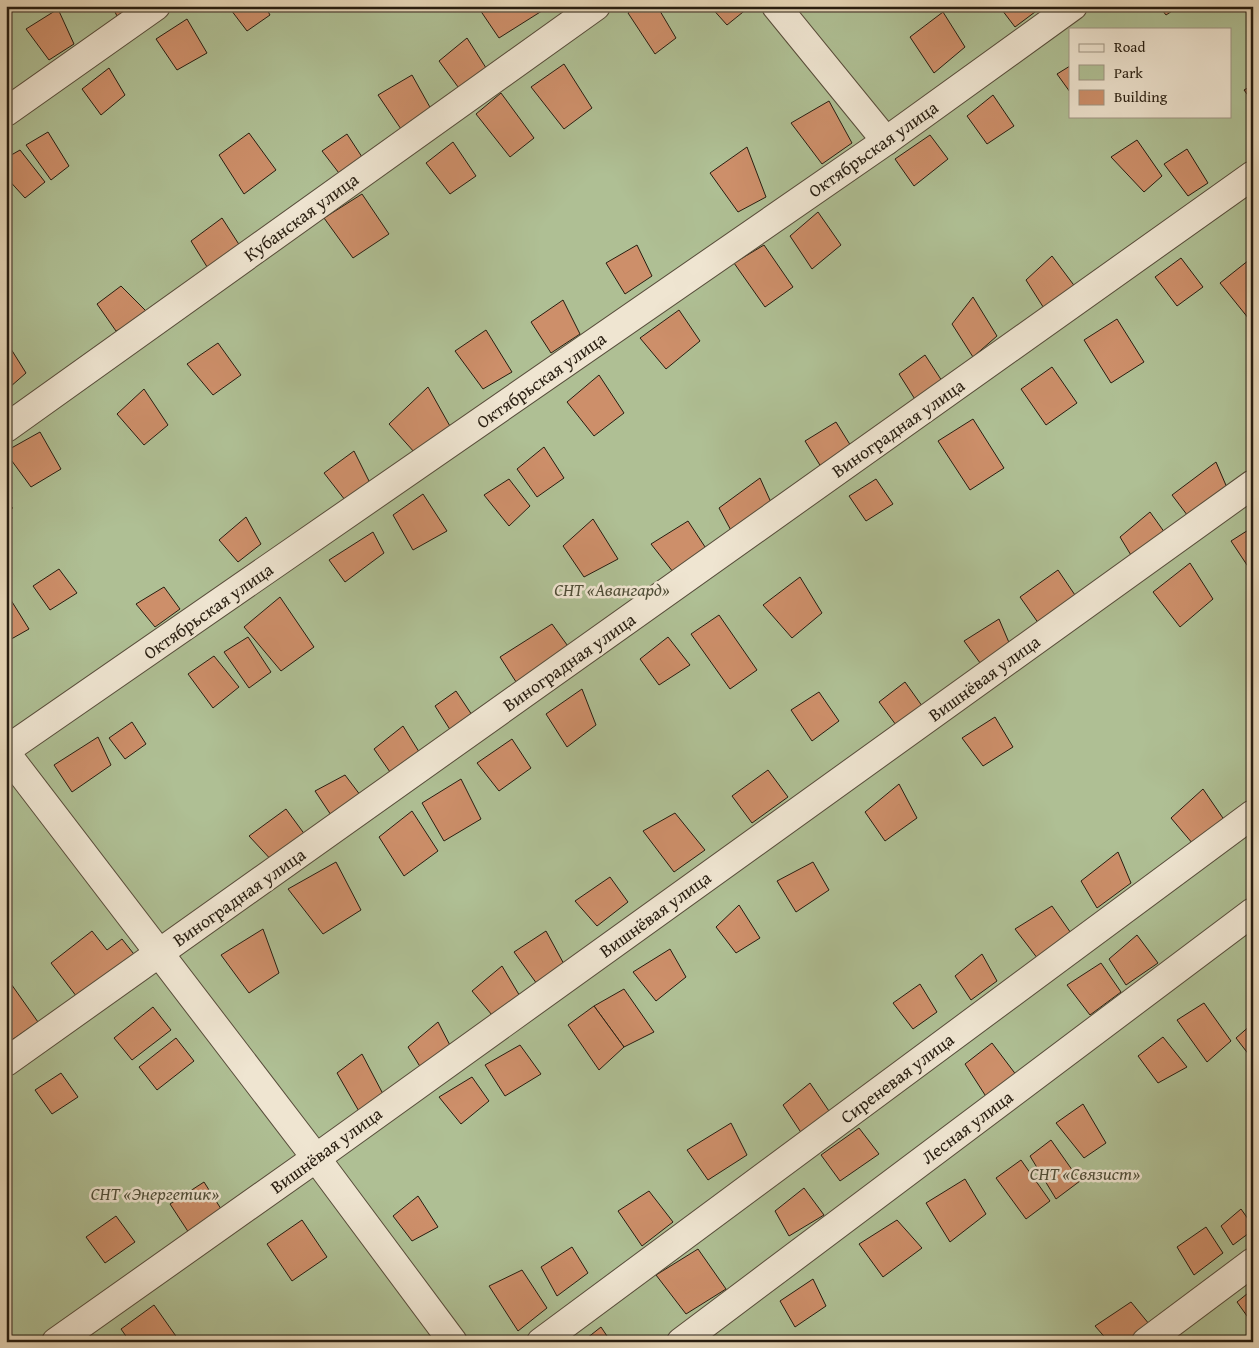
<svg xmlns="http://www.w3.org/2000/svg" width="1259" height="1348" font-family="'Gentium Book Plus',serif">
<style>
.green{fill:#afbf94;stroke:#6b6e52;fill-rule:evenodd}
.building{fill:#cd8f6a;stroke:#271d10}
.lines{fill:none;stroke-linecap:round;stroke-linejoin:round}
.street-casing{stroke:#574c3a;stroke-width:30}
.street{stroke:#efe5d1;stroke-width:28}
.labels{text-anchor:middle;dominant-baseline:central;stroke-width:5;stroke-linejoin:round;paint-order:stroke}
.street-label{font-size:18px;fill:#271d10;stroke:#efe5d1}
.park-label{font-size:18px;font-style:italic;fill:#504e38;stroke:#efe5d1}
</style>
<rect width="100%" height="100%" fill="#e7d7b8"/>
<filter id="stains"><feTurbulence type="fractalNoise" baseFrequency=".004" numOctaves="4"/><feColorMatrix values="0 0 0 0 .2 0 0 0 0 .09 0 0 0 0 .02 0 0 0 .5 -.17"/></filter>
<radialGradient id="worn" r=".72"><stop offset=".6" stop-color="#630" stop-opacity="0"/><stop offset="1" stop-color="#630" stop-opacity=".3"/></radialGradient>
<!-- green -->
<path class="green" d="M6,6h1247v1336h-1247zM1070,29h160v87h-160z"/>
<!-- building -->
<g class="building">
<path d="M112,6h23l-18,10z"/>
<path d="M228,6h37l5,9 -23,16z"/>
<path d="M542,6l3,3 -46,29 -21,-31z"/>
<path d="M636,6h21l19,32 -21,16 -27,-41z"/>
<path d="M710,6h37l1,2 -21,17z"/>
<path d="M999,6h44l-28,21z"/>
<path d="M1159,6h21l-14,9z"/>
<path d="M58,9l16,35 -25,16 -23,-31z"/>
<path d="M943,12l22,35 -31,26 -24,-36z"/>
<path d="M187,19l20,34 -30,17 -21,-31z"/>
<path d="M467,38l21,33 -27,20 -22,-30z"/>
<path d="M564,64l28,44 -28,21 -33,-42z"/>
<path d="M1070,66v26l-13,-18z"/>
<path d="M109,68l16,27 -24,20 -19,-26z"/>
<path d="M6,73l5,10 -5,4z"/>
<path d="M412,75l19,34 -30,20 -23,-34z"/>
<path d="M1253,85v17l-9,-12z"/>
<path d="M501,93l33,45 -24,19 -34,-43z"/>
<path d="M993,95l21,31 -27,18 -20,-28z"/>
<path d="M829,101l23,42 -30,21 -31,-41z"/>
<path d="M48,132l21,34 -18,14 -25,-35z"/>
<path d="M249,133l27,37 -32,24 -25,-39z"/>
<path d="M347,134l17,26 -22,17 -20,-26z"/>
<path d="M930,135l18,24 -34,27 -19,-27z"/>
<path d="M1137,140l25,36 -18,16 -33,-35z"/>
<path d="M453,142l23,34 -26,18 -24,-31z"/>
<path d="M747,147l19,50 -28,15 -28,-39z"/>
<path d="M1187,149l21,34 -20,13 -24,-32z"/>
<path d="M20,150l25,32 -20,16 -19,-21v-19z"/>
<path d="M362,194l27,40 -36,24 -29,-40z"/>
<path d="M818,212l23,33 -29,24 -22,-33z"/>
<path d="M222,218l18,28 -31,24 -18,-29z"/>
<path d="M637,245l15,31 -27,18 -19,-31z"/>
<path d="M764,245l29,42 -28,20 -31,-44z"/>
<path d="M1052,256l27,36 -32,21 -21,-33z"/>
<path d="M1181,258l22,29 -26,19 -22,-29z"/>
<path d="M1249,260l4,5v59l-33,-41z"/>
<path d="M121,286l29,29 -34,16 -19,-27z"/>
<path d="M973,297l24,39 -24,21 -21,-33z"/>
<path d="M563,300l17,34 -29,19 -20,-31z"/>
<path d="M679,310l21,31 -34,28 -26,-31z"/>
<path d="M1117,319l27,43 -33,21 -27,-43z"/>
<path d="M486,330l26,42 -29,17 -28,-38z"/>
<path d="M6,341l20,32 -16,14 -4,-5z"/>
<path d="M218,343l23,32 -28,20 -26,-31z"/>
<path d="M925,355l19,29 -26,20 -19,-30z"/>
<path d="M1052,367l25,36 -31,22 -25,-36z"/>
<path d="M599,375l25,38 -30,23 -27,-34z"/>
<path d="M428,387l23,41 -36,25 -26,-29z"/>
<path d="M144,389l24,36 -24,20 -27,-31z"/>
<path d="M973,419l31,49 -34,22 -32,-49z"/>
<path d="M836,422l18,29 -31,19 -18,-29z"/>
<path d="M40,432l21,37 -30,18 -25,-34v-2z"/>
<path d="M544,447l20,31 -27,19 -20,-28z"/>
<path d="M354,451l16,32 -25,17 -21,-27z"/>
<path d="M1216,462l15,35 -37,27 -22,-29z"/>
<path d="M760,478l14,31 -40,27 -15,-28z"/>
<path d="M509,479l21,27 -21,20 -25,-31z"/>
<path d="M876,479l17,25 -27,17 -17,-25z"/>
<path d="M423,494l24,37 -34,19 -20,-35z"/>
<path d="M6,501l7,7 -7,6z"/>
<path d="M1150,512l20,28 -33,25 -17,-28z"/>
<path d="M246,517l15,27 -23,18 -19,-22z"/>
<path d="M593,519l25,40 -34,18 -21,-31z"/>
<path d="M688,521l23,35 -34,21 -26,-33z"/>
<path d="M1253,527v47l-22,-33z"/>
<path d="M373,532l11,21 -39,29 -16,-22z"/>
<path d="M1190,563l23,36 -33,28 -27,-35z"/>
<path d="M59,569l18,24 -27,17 -17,-24z"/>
<path d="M1058,570l19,28 -38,26 -19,-27z"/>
<path d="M800,577l22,36 -30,25 -29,-33z"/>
<path d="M164,587l16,22 -25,18 -19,-23z"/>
<path d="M9,597l20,32 -23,13v-43z"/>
<path d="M280,597l34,50 -33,24 -37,-44z"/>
<path d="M719,615l38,55 -27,19 -39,-55z"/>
<path d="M999,619l14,33 -27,19 -22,-30z"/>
<path d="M552,624l18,25 -50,39 -20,-31z"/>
<path d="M248,637l23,35 -22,16 -25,-36z"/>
<path d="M668,637l22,28 -31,20 -19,-26z"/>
<path d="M214,656l25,31 -26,21 -25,-34z"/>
<path d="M905,682l20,28 -26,19 -20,-27z"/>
<path d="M582,689l14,36 -29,22 -21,-33z"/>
<path d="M456,691l22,33 -22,15 -21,-33z"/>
<path d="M819,692l20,29 -27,20 -21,-31z"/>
<path d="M995,717l18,30 -30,19 -21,-28z"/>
<path d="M132,722l14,22 -21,15 -16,-21z"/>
<path d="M403,726l23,37 -29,19 -23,-33z"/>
<path d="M98,737l13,28 -39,27 -18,-27z"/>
<path d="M512,739l19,29 -32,23 -22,-28z"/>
<path d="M768,770l20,27 -36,26 -20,-27z"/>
<path d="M345,775l22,29 -30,20 -22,-33z"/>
<path d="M461,779l20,40 -37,22 -22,-38z"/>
<path d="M899,784l18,34 -32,23 -20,-29z"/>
<path d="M1203,789l22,32 -32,23 -22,-26z"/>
<path d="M286,809l25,34 -36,21 -26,-28z"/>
<path d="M412,811l26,40 -34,25 -25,-39z"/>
<path d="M675,813l30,37 -31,22 -31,-41z"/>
<path d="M1118,852l13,31 -34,25 -16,-27z"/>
<path d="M336,862l25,48 -38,24 -35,-45z"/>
<path d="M813,862l16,28 -33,22 -19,-31z"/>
<path d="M610,877l18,25 -31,24 -22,-25z"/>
<path d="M739,905l21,33 -24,15 -20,-26z"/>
<path d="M1052,906l21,30 -35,23 -23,-30z"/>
<path d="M263,929l16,44 -30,20 -28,-38z"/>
<path d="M92,931l15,19 15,-11 15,19 -57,43 -29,-38z"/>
<path d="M546,931l19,35 -28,18 -23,-32z"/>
<path d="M1137,935l21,28 -32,22 -17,-26z"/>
<path d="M670,949l16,28 -30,24 -23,-29z"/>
<path d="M982,954l15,27 -26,19 -16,-24z"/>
<path d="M1101,963l20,29 -31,23 -23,-30z"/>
<path d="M502,966l22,37 -27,18 -25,-30z"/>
<path d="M9,981l29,41 -26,18 -6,-8v-49z"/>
<path d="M920,984l17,28 -24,17 -20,-26z"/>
<path d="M624,989l30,43 -30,15 -30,-41z"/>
<path d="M1204,1003l27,38 -24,21 -30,-42z"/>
<path d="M594,1006l30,41 -25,23 -31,-45z"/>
<path d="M153,1007l18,23 -39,30 -18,-22z"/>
<path d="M438,1022l16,31 -30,20 -16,-26z"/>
<path d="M1252,1024l1,1v35l-17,-22z"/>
<path d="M1163,1037l24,30 -29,16 -20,-27z"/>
<path d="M176,1038l18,23 -37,29 -18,-23z"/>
<path d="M992,1043l25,33 -30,22 -22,-34z"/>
<path d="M520,1045l21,29 -36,22 -20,-31z"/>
<path d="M362,1054l21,40 -23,19 -23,-40z"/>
<path d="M61,1073l17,24 -26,17 -17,-24z"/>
<path d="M472,1077l17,24 -28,23 -22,-27z"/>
<path d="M810,1083l21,31 -29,20 -19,-29z"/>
<path d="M1083,1104l23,39 -22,15 -28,-35z"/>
<path d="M731,1123l16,32 -39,25 -21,-30z"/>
<path d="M859,1128l20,26 -39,27 -19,-26z"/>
<path d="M1051,1140l29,41 -24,18 -26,-43z"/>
<path d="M1021,1160l29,41 -24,18 -30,-41z"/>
<path d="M965,1179l21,35 -36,28 -24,-39z"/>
<path d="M204,1182l19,30 -34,21 -19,-29z"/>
<path d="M804,1188l20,27 -35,21 -14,-25z"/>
<path d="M649,1191l24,31 -31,24 -24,-35z"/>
<path d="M418,1196l20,31 -26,14 -19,-25z"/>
<path d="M1241,1209l12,17v4l-20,15 -12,-19z"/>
<path d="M116,1216l19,26 -30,21 -19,-26z"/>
<path d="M302,1220l25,37 -35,24 -25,-37z"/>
<path d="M897,1220l25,28 -39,29 -24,-33z"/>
<path d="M1206,1227l17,26 -29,22 -17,-28z"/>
<path d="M572,1247l16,26 -31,23 -16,-29z"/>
<path d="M698,1249l28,40 -40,25 -30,-39z"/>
<path d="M522,1270l25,38 -29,23 -29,-45z"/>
<path d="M813,1279l13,27 -31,21 -15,-26z"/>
<path d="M1253,1289v33l-1,1 -15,-21z"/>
<path d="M1131,1302l23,28 -16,12h-29l-14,-16z"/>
<path d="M154,1305l24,34 -4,3h-44l-9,-13z"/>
<path d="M601,1327l10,15h-29z"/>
</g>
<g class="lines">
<!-- street casing -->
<g class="street-casing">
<g id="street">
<path d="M776,6l110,135"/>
<path d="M6,112l150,-106"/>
<path d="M6,428l590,-422"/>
<path d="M6,750l880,-609 187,-135"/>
<path d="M6,753l310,405 137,184"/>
<path d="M6,1062l1247,-887"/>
<path d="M56,1342l260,-184 937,-674"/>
<path d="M541,1342l712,-528"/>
<path d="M681,1342l572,-430"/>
<path d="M1146,1342l107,-80"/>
</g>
</g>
<!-- street -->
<use href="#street" class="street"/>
</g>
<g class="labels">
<!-- street labels -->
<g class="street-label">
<text transform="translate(873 149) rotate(-35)">Октябрьская улица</text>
<text transform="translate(301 217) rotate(-36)">Кубанская улица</text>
<text transform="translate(541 380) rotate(-35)">Октябрьская улица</text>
<text transform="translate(898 428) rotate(-35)">Виноградная улица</text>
<text transform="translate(208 611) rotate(-35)">Октябрьская улица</text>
<text transform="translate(569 662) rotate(-35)">Виноградная улица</text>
<text transform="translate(984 678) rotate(-36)">Вишнёвая улица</text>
<text transform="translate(239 897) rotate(-35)">Виноградная улица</text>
<text transform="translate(655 914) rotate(-36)">Вишнёвая улица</text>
<text transform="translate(897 1078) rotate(-37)">Сиреневая улица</text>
<text transform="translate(967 1127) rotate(-37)">Лесная улица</text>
<text transform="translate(326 1150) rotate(-36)">Вишнёвая улица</text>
</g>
<!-- park labels -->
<g class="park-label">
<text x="612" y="589">СНТ «Авангард»</text>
<text x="1085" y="1173">СНТ «Связист»</text>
<text x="155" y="1193">СНТ «Энергетик»</text>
</g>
</g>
<!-- margin -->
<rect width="1259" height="1348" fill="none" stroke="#e7d7b8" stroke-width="25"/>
<rect x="8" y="8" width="1244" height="1333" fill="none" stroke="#271d10" stroke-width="2.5"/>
<rect x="12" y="12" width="1234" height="1323" fill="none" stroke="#271d10"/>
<!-- legend -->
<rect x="1069" y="28" width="162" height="90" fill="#efe5d1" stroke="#9f9584"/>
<rect x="1079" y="44" width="25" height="8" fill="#efe5d1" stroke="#9f9584"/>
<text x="1114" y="52" font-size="15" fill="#271d10">Road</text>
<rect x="1079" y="65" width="25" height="15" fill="#afbf94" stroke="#9f9584"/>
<text x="1114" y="78" font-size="15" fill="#271d10">Park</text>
<rect x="1079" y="90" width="25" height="15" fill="#cd8f6a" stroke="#9f9584"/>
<text x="1114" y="102" font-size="15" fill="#271d10">Building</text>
<rect width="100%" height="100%" filter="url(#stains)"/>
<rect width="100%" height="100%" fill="url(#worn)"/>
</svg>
